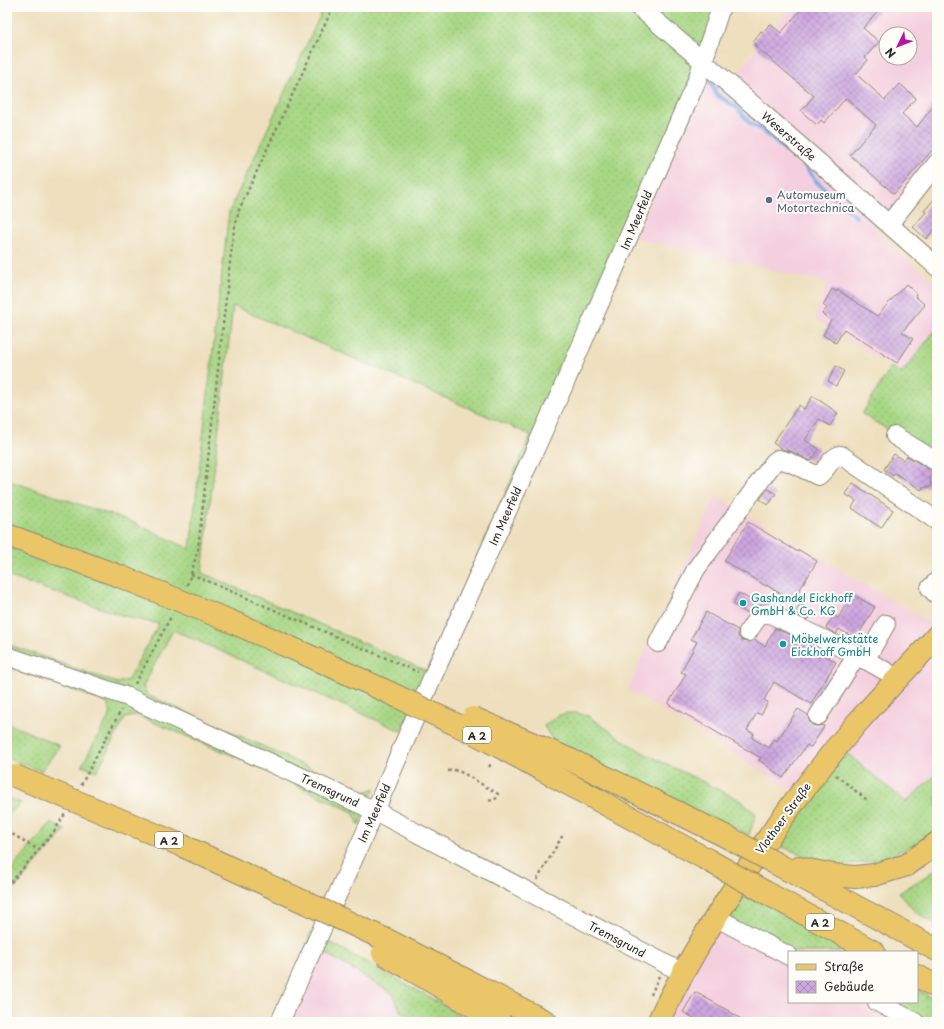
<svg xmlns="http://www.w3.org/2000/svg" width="944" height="1029" font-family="'Playpen Sans',sans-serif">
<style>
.built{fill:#f4cfde;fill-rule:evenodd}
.grass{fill:url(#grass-dots);stroke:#6a8158;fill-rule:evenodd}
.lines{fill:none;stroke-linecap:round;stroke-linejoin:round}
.stream{stroke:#77ade5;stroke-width:4}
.building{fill:url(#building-cross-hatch)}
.minor-casing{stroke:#8c8574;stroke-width:20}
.major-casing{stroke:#8c8574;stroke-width:24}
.highway-casing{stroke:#8c8574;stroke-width:24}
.path{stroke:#8c8574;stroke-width:2.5;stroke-dasharray:3 3;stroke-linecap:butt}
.minor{stroke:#fff;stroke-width:18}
.major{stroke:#eac669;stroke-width:22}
.highway{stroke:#eac669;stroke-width:22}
.highway-bridge-casing{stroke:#8c8574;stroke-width:24;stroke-linecap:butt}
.highway-bridge{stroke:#eac669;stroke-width:22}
.service-dot{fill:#5c6f8a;stroke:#fdfcf7;stroke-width:1.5}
.culture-dot{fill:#0f9aa8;stroke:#fdfcf7;stroke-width:1.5}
.labels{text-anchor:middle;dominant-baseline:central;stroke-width:4;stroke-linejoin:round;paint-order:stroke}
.shield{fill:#fdfcf7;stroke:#6a6a68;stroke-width:1}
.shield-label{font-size:10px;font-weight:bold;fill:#2b2b2b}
.street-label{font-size:11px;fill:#2b2b2b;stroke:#fdfcf7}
.service-label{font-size:11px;fill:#4e5e75;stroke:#fdfcf7;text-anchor:start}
.culture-label{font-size:11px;fill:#0d838f;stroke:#fdfcf7;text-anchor:start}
</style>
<defs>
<pattern id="grass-dots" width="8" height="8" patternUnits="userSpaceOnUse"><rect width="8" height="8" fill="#a8d784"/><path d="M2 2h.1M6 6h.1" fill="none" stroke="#91b972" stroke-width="1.8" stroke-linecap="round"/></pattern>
<pattern id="building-cross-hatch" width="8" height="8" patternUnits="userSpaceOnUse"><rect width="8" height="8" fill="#cda7e0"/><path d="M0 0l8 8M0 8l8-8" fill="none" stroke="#a788b6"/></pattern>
</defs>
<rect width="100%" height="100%" fill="#fdfcf7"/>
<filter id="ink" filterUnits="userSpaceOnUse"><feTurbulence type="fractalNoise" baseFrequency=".025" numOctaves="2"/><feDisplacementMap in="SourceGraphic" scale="8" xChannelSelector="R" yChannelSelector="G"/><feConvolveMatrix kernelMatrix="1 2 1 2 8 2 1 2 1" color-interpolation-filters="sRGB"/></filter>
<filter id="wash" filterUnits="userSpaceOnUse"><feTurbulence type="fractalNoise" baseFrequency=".012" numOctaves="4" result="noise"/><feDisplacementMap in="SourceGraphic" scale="16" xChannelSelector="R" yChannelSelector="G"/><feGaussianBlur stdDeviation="0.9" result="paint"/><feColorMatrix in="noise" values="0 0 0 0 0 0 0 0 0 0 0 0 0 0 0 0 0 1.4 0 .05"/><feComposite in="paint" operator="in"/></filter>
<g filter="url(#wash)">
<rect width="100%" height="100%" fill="#eedfbe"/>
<!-- built -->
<g class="built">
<path d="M791,7h146v145l-62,80 62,52v44l-35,45 -87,-54 12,-36 -192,-45 78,-181 23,19zM886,34h24v24h-24z"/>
<path d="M716,496l221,131v147l-31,28 -100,-4 -178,-109z"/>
<path d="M714,911l75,41v50h93l37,20h-269z"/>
<path d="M307,942l86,52 8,18 20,10h-150z"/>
</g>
<!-- grass -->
<g class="grass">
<path d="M324,7h391l-2,50 -312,674 -228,-101 -30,56 4,9 109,48 107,50 12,-5 -16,37 -6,-13 -105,-50 -112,-47 -11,3 -28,53 -15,-6 29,-52 -4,-10 -100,-37v-22l110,39 11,-3 31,-56 -29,-6 -123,-42v-96l125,42 58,27 39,-337zM233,306l298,129 -104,236 -225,-98z"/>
<path d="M937,328v58l-5,7 5,3v63l-75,-45 29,-47 11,6z"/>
<path d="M567,713h10l11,3 32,22 22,14 96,47 18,15 -7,21 -194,-91 -11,-18 13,-10z"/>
<path d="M7,723l53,23 -19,25 -34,-13z"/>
<path d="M844,751l62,51 31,-28v53l-17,15 -36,17 -51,8 -58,-23z"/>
<path d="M7,798l14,5 -14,13z"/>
<path d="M51,823l14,7 -58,67v-23z"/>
<path d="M937,869v55l-22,-12 -16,-19z"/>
<path d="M732,886l118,66h-61l-75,-41z"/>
<path d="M311,932l113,62 48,28h-51l-20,-10 -8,-18 -86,-52z"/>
<path d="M917,989l20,12v21h-18l-37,-20h35z"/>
</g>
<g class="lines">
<!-- stream -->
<g class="stream">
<path d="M709,80l8,15 19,12 14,16 12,7 32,28"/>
<path d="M806,168l10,13 40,36"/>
</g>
</g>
<g id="blocks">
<!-- building -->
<g class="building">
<path d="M803,7h79l-19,21 16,14 -14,15 3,3 -12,14 29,26 15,-16 16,14 -14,16 15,13 20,-26v44l-43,49 -44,-39 26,-30 -30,-27 -22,25 -3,-3 -4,5 -16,-14 13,-15 -59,-50 1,-1 -3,-3 8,-11 2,1 7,-8 11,9z"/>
<path d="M937,196v30l-11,13 -13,-12 13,-15 -2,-1z"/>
<path d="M906,284l10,10 -1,2 10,9 -23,27 11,7 -16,24 -53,-34 -8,14 -13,-8 8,-15 -9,-6 5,-6 -4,-3 9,-16 5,3 1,-2 39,26z"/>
<path d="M836,366l8,5 -8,15 -8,-5z"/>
<path d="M813,396l25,17 -8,13 -11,-7 -14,21 14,9 -8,12 -18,-9 -11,-3 -9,-6 26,-38 5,4z"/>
<path d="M894,454l9,6 4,-4 27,16 -4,6 1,9h-7l-3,3 -26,-17 -2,3 -9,-7z"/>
<path d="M853,483l40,27 -12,18 -29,-20 4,-7 -11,-7z"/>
<path d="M768,489l8,5 -8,11 -8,-6z"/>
<path d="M748,522l50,30 1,-2 18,11 -24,40 -27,-16v1l-42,-25z"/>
<path d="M739,593l15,9 -7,11 -14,-9z"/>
<path d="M852,594l23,13 -19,32 -17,-10 -3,5 -10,-6 8,-13 4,3z"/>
<path d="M800,604l13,8 -5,8 -14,-6z"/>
<path d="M706,612l32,18v6l4,5 6,1 6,-2 11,6 10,-18 18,8 43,26 -25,42 -37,-22 -10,18 4,2 -7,13 -4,-2 -10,17 7,4 -2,4 17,10 6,-9 2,2 21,-32 10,6 1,5 3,5 5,1 6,-1 1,2 -13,20 -4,-2 -24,33 -24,-18 2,-2 -93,-54 18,-30 -5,-2 16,-30 -6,-3z"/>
<path d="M695,992l32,18 19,12h-45l-18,-10z"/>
</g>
</g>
</g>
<g filter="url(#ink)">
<use href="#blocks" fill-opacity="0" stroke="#8c8574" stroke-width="1"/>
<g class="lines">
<!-- minor casing -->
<g class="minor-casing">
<g id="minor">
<path d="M639,7c101,85 199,172 298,260"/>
<path d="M889,224l48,-61"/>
<path d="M895,436l42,26"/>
<path d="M937,581l-7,7 7,7"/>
<path d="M748,632c5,-7 11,-20 20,-19l89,42 30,17 9,8"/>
<path d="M658,643l38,-74 78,-107 4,-3 11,3 29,14c10,-6 11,-19 23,-21l96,66"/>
<path d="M7,656l121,41 247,114 308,162"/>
<path d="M865,660l21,-36"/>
<path d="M818,716l39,-61"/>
<path d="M715,917l74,39"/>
<path d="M877,1002l38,20"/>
<path d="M280,1022l95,-211 57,-133 132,-293 133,-305 24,-73"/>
</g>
</g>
<!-- major casing -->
<g class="major-casing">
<path id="major" d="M658,1022c24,-51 53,-99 85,-147 35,-53 73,-104 114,-152 26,-30 54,-58 80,-87"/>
</g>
<!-- highway casing -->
<g class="highway-casing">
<g id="highway">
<path d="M7,535l112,41"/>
<path d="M573,761l156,77"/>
<path d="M563,781l145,79"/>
<path d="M775,863l162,87"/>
<path d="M799,868l34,7 22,2 19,-2 33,-10 30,-22"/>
<path d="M765,892l109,60"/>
<path d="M917,976l20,11"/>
<path d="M460,977l86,45"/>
<path d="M451,993l49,29"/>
</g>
</g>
<!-- path -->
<g class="path">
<path d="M191,574l227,98"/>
<path d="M187,585l4,-11 7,-25 35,-314 6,-25 94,-203"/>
<path d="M932,620l5,-6"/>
<path d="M135,684l37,-69"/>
<path d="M489,767l3,-5"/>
<path d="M448,771l6,-1 9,3 35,21c-1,7 -6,6 -12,7"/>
<path d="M836,775l31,25"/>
<path d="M81,785l40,-75"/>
<path d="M7,831l32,19"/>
<path d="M537,880l27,-47"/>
<path d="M7,887l46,-54 12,-19"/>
<path d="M651,995l8,-19"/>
</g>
<!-- minor -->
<use href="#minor" class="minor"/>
<!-- major -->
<use href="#major" class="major"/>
<!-- highway -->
<use href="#highway" class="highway"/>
<!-- highway-bridge casing -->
<g class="highway-bridge-casing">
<g id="highway-bridge">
<path d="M119,576l111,45 75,33 85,39 88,42 85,46"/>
<path d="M473,718l100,43"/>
<path d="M15,776l168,70 208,96 69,35"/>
<path d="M729,838l46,25"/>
<path d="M708,860l57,32"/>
<path d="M383,953l68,40"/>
</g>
</g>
<!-- highway-bridge -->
<use href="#highway-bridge" class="highway-bridge"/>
</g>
</g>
<!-- markers -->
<circle class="service-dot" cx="769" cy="200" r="4"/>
<g class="culture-dot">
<circle cx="743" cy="603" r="4"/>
<circle cx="783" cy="644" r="4"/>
</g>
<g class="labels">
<!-- shield labels -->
<g class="shield">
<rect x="463" y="727" width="28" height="16" rx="3"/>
<rect x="155" y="832" width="28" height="16" rx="3"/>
<rect x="806" y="914" width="28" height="16" rx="3"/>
</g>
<g class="shield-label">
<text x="477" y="735">A 2</text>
<text x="169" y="840">A 2</text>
<text x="820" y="922">A 2</text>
</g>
<!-- street labels -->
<g class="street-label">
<text transform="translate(789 136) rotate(41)">Weserstraße</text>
<text transform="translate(636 220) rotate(-67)">Im Meerfeld</text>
<text transform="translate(505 516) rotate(-66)">Im Meerfeld</text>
<text transform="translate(330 790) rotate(25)">Tremsgrund</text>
<text transform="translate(374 813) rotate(-66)">Im Meerfeld</text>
<text transform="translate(783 818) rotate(-54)">Vlothoer Straße</text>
<text transform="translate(617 939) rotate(28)">Tremsgrund</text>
</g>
<!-- service labels -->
<g class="service-label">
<text x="777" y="194">Automuseum<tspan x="777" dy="13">Motortechnica</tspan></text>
</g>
<!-- culture labels -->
<g class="culture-label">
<text x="751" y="597">Gashandel Eickhoff<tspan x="751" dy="13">GmbH &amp; Co. KG</tspan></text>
<text x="791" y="638">Möbelwerkstätte<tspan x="791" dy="13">Eickhoff GmbH</tspan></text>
</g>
</g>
<!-- margin -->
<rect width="944" height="1029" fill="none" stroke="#fdfcf7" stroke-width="24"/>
<!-- legend -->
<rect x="788" y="951" width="130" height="52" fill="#fdfcf7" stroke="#a9a8a5"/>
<rect x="796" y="964" width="20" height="6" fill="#eac669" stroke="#a9a8a5"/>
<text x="824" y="971" font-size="12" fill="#2b2b2b">Straße</text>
<rect x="796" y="981" width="20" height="12" fill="url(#building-cross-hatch)" stroke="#a9a8a5"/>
<text x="824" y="991" font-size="12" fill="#2b2b2b">Gebäude</text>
<!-- north arrow -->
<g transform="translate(898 46) rotate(227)"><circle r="19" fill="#fdfcf7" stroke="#a9a8a5"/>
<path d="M0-3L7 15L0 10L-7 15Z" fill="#b5179e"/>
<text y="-6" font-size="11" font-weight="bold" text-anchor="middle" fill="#2b2b2b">N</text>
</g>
</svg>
